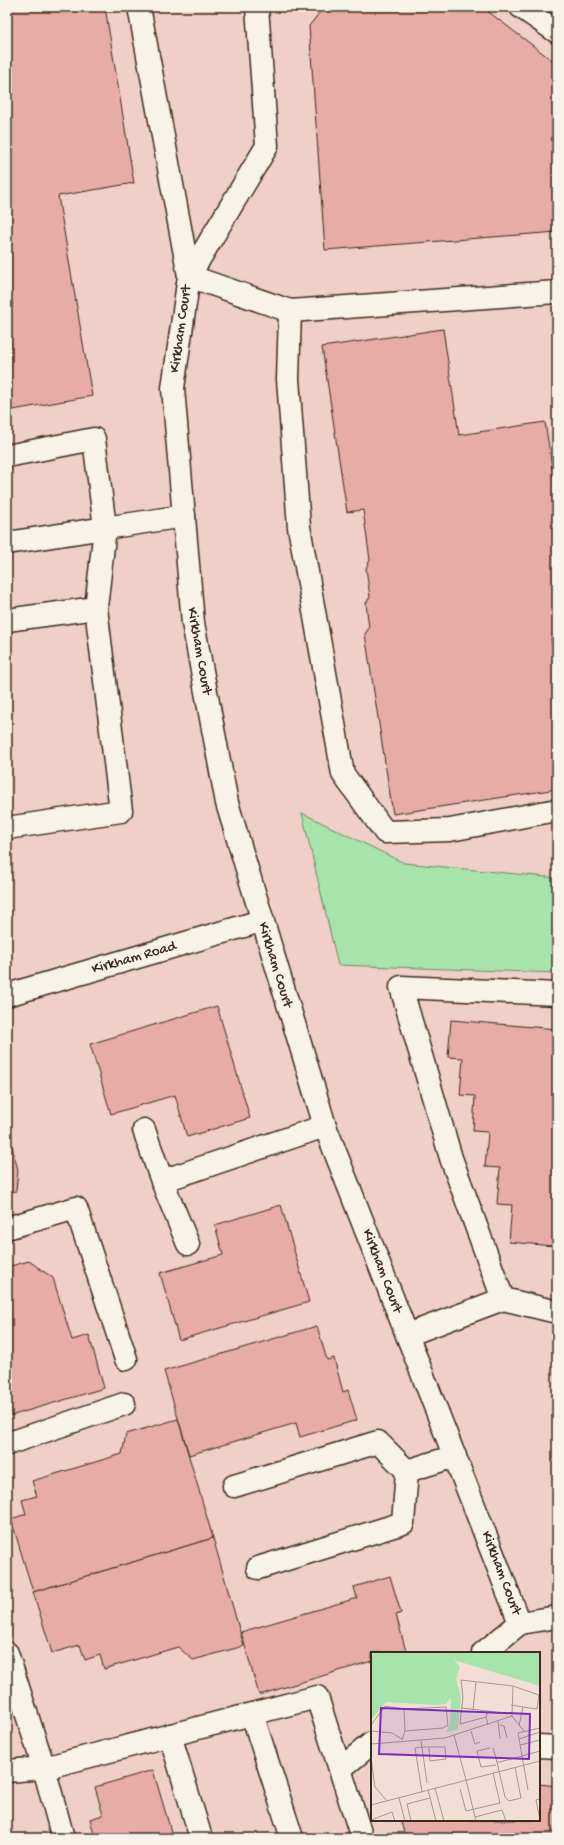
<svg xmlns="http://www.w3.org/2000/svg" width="564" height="1845" font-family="'Gochi Hand',sans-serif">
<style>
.built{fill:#efcfc6;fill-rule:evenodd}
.green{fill:#a7e4ab;stroke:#718764}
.building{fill:#e7aca6;stroke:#3b2a1e}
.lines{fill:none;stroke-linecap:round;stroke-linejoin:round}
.minor-casing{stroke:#3b2a1e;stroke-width:25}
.minor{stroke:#f7f3e8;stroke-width:22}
.labels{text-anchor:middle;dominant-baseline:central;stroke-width:3;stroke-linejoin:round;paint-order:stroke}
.street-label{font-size:15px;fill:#3b2a1e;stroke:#f7f3e8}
.inset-road{fill:none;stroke:#a9968b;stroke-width:1}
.view{fill:#7b2cbf;fill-opacity:0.15;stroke:#7b2cbf;stroke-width:2}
.inset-edge{fill:none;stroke:#3b2a1e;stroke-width:2}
</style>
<rect width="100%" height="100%" fill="#f2ded4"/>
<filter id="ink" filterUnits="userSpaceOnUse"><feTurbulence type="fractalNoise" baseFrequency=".025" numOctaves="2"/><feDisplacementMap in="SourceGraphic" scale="8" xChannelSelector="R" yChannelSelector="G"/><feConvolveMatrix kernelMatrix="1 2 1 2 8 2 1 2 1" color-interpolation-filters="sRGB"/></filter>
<g filter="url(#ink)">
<!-- built -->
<path class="built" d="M7,7h550v1831h-550zM372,1653h167v167h-167z"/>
<!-- green -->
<path class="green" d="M302,813l102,50 153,15v95l-219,-8z"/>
<!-- building -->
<g class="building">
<path d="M7,7h98l29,176 -76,13 34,200 -85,15z"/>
<path d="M324,7h158l75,57v168l-232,18 -16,-224z"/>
<path d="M443,329l16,106 86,-13 12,77v138l-6,1 6,36v115l-164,25 -28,-180 4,-6 -3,-25 4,-6 -4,-29 4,-8 -7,-50 -16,2 -25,-165z"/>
<path d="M217,1006l33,112 -63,19 -12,-42 -64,19 -21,-70z"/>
<path d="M451,1020l106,9v175l-3,42 -45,-4 3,-37 -15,-1 3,-36 -15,-1 3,-35 -15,-1 2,-35 -15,-1 3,-37 -15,-1z"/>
<path d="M7,1126l11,44 -2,21 -9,2z"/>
<path d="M281,1205l28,97 -130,38 -19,-67 63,-18 -8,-30z"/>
<path d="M29,1261l24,17 19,62 17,-5 15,53 -97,29v-150z"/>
<path d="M317,1326l10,34 7,-2 9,34 5,-2 9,30 -57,17 -4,-14 -107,32 -25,-84z"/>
<path d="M178,1419l35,119 -180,54 -22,-73 15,-5 -4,-14 15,-4 -5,-15 90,-27 4,-20z"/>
<path d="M213,1538l31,108 -51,14 -15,-13 -74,22 -4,-14 -15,5 -5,-15 -28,8 -19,-61z"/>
<path d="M390,1576l11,37 -5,2 10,36 -34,2v8l-113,34 -18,-63 116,-34 -3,-11z"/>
<path d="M153,1770l20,68h-78l-5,-19 13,-4 -8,-28z"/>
<path d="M539,1784l18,2v52h-151l-6,-18h139z"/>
</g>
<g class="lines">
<!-- minor casing -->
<g class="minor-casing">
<g id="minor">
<path d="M139,7l50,269 -16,112 20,235 34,180 98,323 195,497"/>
<path d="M521,7l36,25"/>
<path d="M189,276l101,35 267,-19"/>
<path d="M189,276l78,-130 -10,-139"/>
<path d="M290,311l-2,68 11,148 44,247 42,58 65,-2 107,-20"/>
<path d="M7,456l87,-17 11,89 -98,15"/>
<path d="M7,620l89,-12"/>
<path d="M7,828l114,-17 -25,-203 9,-80 79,-12"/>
<path d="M7,995l254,-74"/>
<path d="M144,1130l18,51"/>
<path d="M7,1228l69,-20 50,151"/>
<path d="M188,1244l-26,-63 163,-55"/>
<path d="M503,1299l54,13"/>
<path d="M407,1335l96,-36 -52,-141 -50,-171 156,7"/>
<path d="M7,1444l117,-40"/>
<path d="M234,1486l144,-44 29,29 48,-15"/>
<path d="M258,1568l145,-45 4,-52"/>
<path d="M7,1653l37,115 19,70"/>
<path d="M483,1653l37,-30 37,-6"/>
<path d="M252,1714l40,124"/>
<path d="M170,1735l31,103"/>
<path d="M539,1746l18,1"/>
<path d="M340,1769l32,-26"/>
<path d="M7,1771l37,-3 273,-71 45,141"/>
</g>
</g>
<!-- minor -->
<use href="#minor" class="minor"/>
</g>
</g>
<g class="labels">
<!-- street labels -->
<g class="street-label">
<text transform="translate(181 329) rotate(-82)">Kirkham Court</text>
<text transform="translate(199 651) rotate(80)">Kirkham Court</text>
<text transform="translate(134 958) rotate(-16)">Kirkham Road</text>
<text transform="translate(275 965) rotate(73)">Kirkham Court</text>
<text transform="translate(382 1271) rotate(69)">Kirkham Court</text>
<text transform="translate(501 1573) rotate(69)">Kirkham Court</text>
</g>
</g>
<!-- overview -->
<g transform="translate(371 1652)">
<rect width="169" height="169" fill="#f2ded4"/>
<path d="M0,0h169v34l-86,-26 6,7 -4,11 5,20 -3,31 -12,3 4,-8 1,-27 -5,7 -10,1 -50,-3 -15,18z" fill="#a7e4ab"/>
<path class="inset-road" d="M142,34l-1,30 12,15M140,53l12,2M91,56l26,3M102,58l3,-28M115,65l2,-6 13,2M127,69l2,18M0,73l14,-19 19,3M117,73l-2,-8 -26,7 3,-27 -2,-17 52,6 26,9 -2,14 -14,-2 -4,19M129,73l4,1 3,12M0,79l21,2 10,6M100,79l4,13 5,-2M83,83l12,45M148,87l21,-7M31,88l3,-9 -1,-22 42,-2 2,18 -5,3 -38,3M50,89l1,6h23l1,12 -16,2 -1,-13M0,92l74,-6 67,-22M149,93l20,-5M119,96l-13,3 4,16 15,-2M122,96l4,14h3l40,-11M0,106l4,29 12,14M126,110l8,35 4,4 12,-3 -6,-31M95,128l10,41M64,136l9,33M89,137l6,22 34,-8 -7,-30M57,138l8,31M157,138l-10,-57 22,-5M51,140l-7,-44 7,-1 5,36M28,146l6,23M169,147l-4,1 4,20M0,153l169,-44M104,165l27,-7 4,11M0,168l21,-8 3,9M40,169l-4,-17 23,-6"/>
<path class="view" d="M10,56l149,6 -1,45 -150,-5z"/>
<rect width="169" height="169" class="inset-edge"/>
</g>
<!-- margin -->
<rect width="564" height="1845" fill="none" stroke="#f7f3e8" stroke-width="24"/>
<rect x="12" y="12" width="540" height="1821" fill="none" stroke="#3b2a1e" stroke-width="1.5" filter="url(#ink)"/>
</svg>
